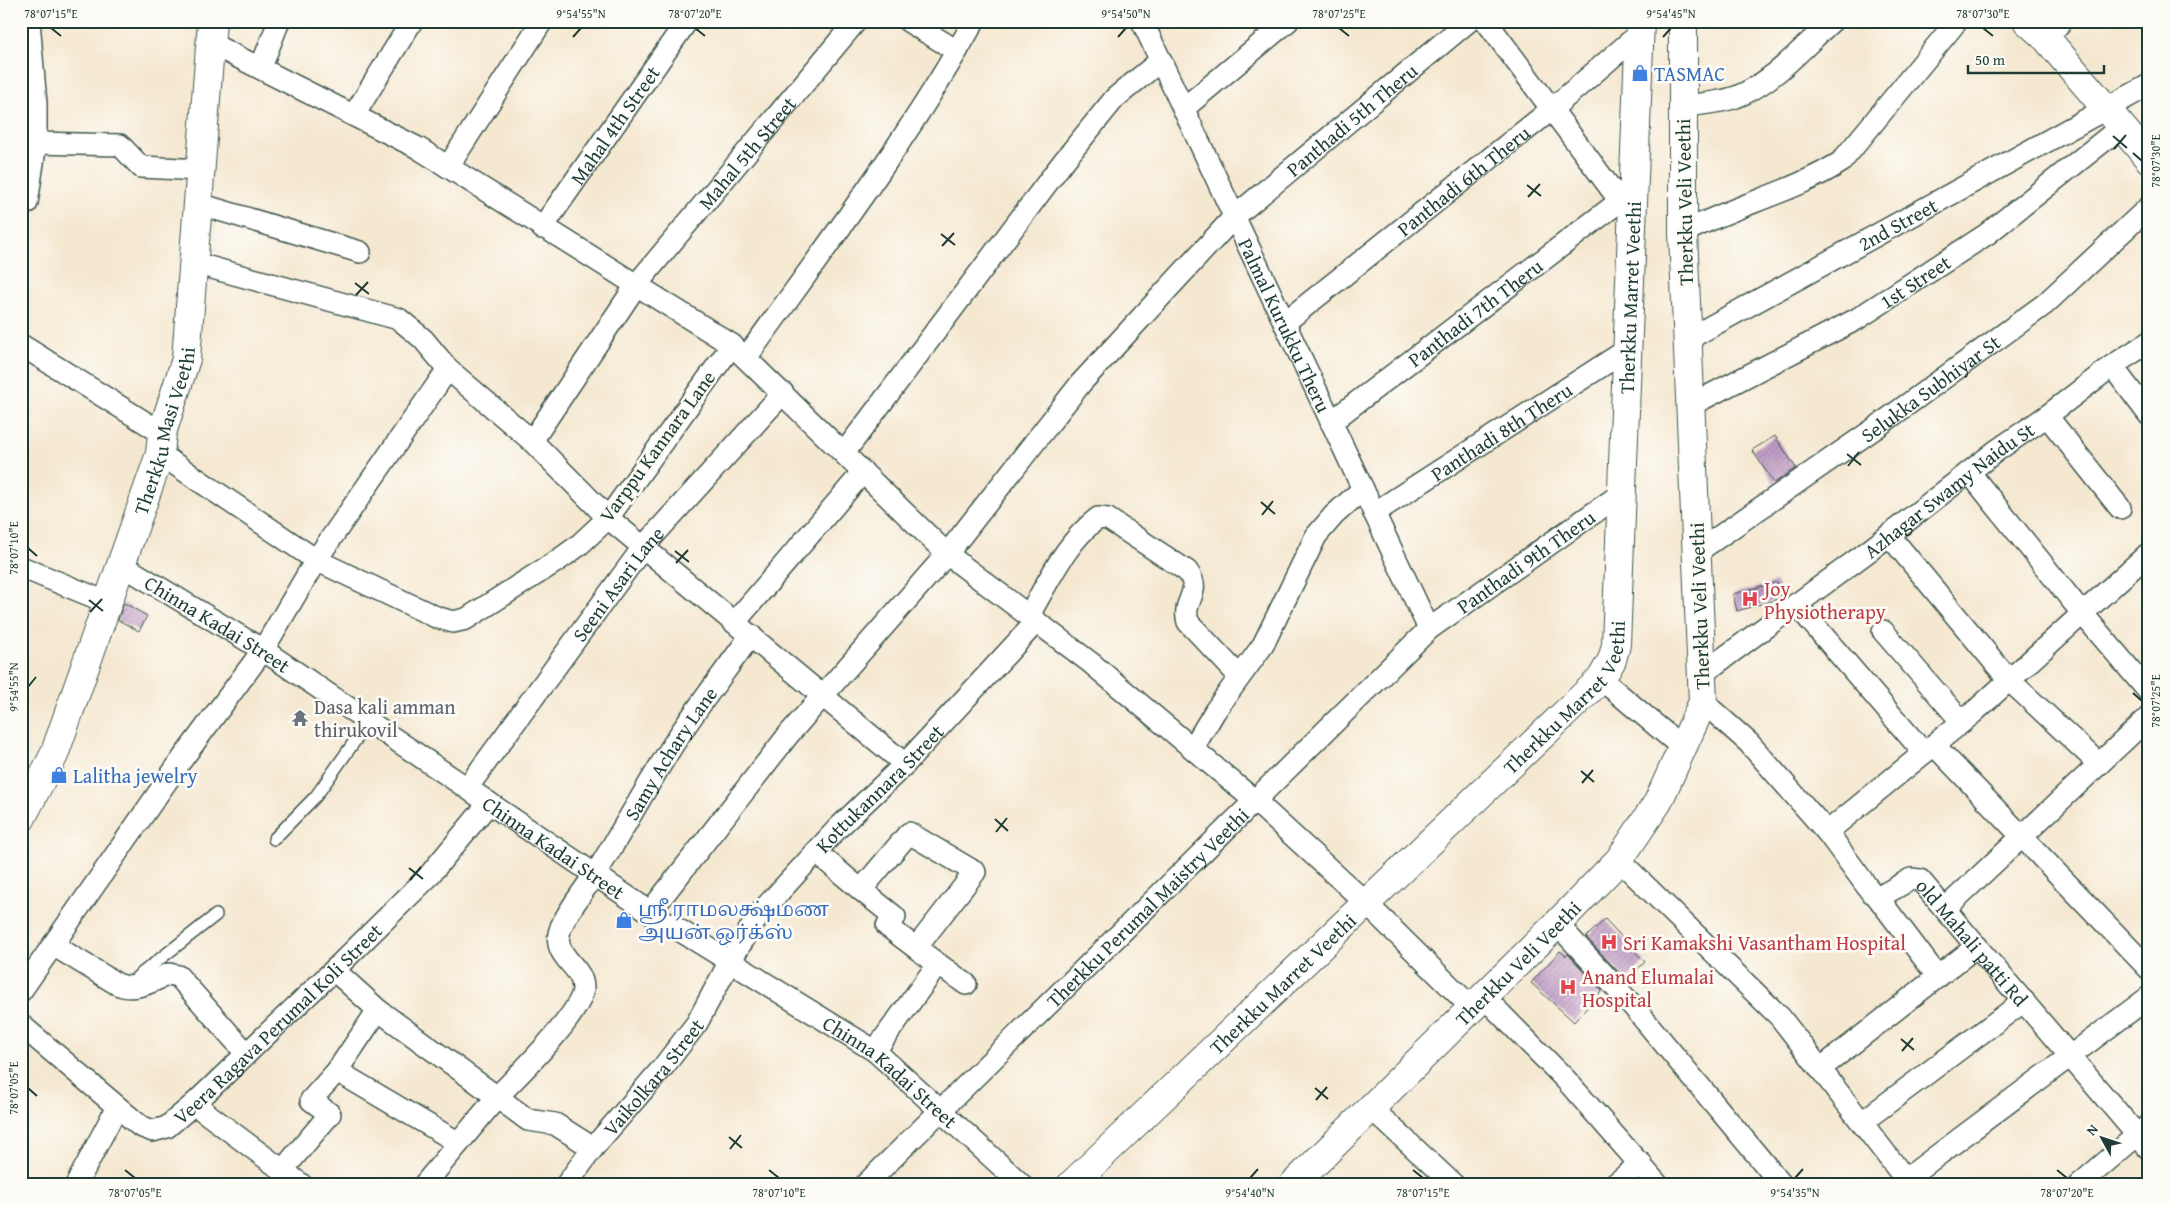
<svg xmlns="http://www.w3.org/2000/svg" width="2170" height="1206" font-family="'Gentium Book Plus','Noto Serif Tamil',serif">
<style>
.building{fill:url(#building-hatch)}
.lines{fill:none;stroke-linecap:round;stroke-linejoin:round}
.lane-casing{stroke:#3f574c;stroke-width:14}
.street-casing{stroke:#3f574c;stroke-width:24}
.secondary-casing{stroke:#3f574c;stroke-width:30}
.primary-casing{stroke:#3f574c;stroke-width:30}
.lane{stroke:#fff;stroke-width:11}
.street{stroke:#fff;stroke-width:21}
.secondary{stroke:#fff;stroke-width:28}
.primary{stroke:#fff;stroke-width:28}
.ticks{fill:none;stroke:#1f3d34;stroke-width:2}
.labels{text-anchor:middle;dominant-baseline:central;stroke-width:5;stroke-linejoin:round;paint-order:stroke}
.shop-label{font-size:20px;fill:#366cbe;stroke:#fdfcf7;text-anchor:start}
.street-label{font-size:20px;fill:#1f3d34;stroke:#fdfcf7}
.health-label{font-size:20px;fill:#be3a42;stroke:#fdfcf7;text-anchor:start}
.worship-label{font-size:20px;fill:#5b616d;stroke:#fdfcf7;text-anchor:start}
.neatline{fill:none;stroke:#1f3d34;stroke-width:2}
.ticks-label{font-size:12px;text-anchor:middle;fill:#1f3d34}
</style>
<defs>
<pattern id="building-hatch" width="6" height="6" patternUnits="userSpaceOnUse" patternTransform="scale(1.25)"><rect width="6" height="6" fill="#bf99c5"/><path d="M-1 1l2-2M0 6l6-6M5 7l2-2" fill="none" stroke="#9b7ea1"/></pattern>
</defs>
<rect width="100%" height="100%" fill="#fdfcf7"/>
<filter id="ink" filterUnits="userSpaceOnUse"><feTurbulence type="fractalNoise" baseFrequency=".02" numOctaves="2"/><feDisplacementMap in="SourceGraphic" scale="10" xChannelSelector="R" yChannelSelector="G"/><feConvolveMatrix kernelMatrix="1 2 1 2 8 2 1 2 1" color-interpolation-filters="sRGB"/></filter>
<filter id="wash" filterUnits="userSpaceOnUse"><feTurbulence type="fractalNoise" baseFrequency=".0096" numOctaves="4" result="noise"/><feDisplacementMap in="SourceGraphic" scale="20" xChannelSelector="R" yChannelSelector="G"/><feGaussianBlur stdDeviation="1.12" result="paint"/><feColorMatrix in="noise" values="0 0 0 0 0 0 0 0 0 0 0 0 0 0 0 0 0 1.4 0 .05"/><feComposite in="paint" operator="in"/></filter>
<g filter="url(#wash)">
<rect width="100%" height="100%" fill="#f5e8d1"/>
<g id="blocks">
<!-- building -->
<g class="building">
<path d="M1775,436l21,32 -22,15 -22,-33z"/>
<path d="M1777,582l5,16 -45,13 -4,-17z"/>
<path d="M124,603l23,13 -8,15 -21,-11z"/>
<path d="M1605,919l40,43 -19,18 -40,-43z"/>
<path d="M1560,951l6,5 2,-2 34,37 -28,31 -43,-39z"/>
</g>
</g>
</g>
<g filter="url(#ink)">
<use href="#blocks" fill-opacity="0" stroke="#3f574c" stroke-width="1"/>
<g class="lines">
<!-- lane casing -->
<g class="lane-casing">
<g id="lane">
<path d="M274,839l42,-43 53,-75"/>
<path d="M136,987l1,-10 79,-62"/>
</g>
</g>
<!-- street casing -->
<g class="street-casing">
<g id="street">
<path d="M908,21l49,30"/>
<path id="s1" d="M1142,21l287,608"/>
<path d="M1486,21l134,180h13"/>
<path d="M2046,38l16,-17"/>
<path d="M210,43l208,105 314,197 215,209 144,109 164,138 110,101 107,106"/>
<path d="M261,67l18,-46"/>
<path d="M1683,106c17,-2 36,-3 53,-9 37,-14 67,-50 96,-76"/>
<path d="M1183,109l105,-88"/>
<path d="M354,115l58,-94"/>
<path d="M36,143l84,2 21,22 61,3"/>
<path d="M448,167l94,-146"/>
<path d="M27,203l9,-60v-39l-7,-83"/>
<path d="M199,204l161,48"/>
<path id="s2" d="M542,228l145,-207"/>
<path d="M1683,233c51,-28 109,-40 158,-71l116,-141"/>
<path d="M194,263l205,56 24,20 25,30"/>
<path id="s3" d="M1284,323l268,-214 87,-75"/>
<path id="s4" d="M1688,339l461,-254"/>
<path d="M21,345l141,88"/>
<path d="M732,345l-124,173 -30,28 -21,15 -91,58 -13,3 -17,-5 -120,-57 132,-191 84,72 76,77 297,246"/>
<path d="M746,358c79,-110 162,-218 228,-337"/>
<path d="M2112,366l37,49"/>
<path id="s5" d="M1691,405l166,-86 130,-85 134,-107"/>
<path d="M2047,416l73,92"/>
<path id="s6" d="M1331,422l289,-221"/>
<path id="s7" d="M532,441l105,-157 219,-263"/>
<path d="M844,453l219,-291 52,-64 45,-37"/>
<path d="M1969,472l113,141 67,79"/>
<path id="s8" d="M1374,513l254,-164"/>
<path d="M1889,535l120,145 90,84"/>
<path id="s9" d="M1697,552l177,-123 171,-125 104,-97"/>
<path id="s10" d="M122,565l141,85 387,262 225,139 147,134"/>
<path d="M21,567l85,35"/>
<path d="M1796,604l128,149"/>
<path d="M1029,615c20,-34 36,-72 69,-97l10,1 79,52c17,22 -6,29 1,51l51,54"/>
<path d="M735,622l128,-150"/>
<path d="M1883,631l79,91"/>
<path id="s11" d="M1702,674l168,-124 126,-99 51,-35 65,-50 37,-24"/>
<path d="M1601,679l83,70"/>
<path id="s12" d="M1703,702l46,41 78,89 44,60 10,4 30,-17 9,1 229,269"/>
<path d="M1934,745l215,224"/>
<path d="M1193,748l22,-37 48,-66 53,-109 18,-21 29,-26"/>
<path id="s13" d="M467,788l177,-242 139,-153"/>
<path d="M1827,832l146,-119 176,-160"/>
<path d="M816,852l45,38"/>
<path d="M1619,860l161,157 130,168"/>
<path d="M1876,895l62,82"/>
<path d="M1946,908l203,-191"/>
<path id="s14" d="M650,912l139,-178 158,-180 134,-171 153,-166 235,-196"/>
<path d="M1557,924l75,81 150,180"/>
<path d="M53,945l64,39c19,8 35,-3 52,-10l9,2 68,77"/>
<path d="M916,948l-29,-22 8,-9 -34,-27 48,-57 66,39 -59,76 22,16"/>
<path d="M334,970l44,40 119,87 -73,88"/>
<path d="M21,991l159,-229 83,-112 53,-90 -156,-106"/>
<path d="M1484,997l83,84 91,104"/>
<path id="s15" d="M21,1025l119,101 13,5 14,-4 27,-23 140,-134 93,-92 62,-75"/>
<path d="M875,1051l63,-87 28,20"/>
<path d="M1820,1069l157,-123"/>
<path d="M337,1071l122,72"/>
<path d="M194,1104l108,81"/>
<path d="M1371,1108l83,77"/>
<path d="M1862,1122l162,-121"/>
<path id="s16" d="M593,1148l-38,-24 -27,-4 -31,-23c19,-20 86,-84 86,-109 0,-24 -34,-31 -22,-61 9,-21 31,-46 43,-67 25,-41 48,-83 74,-123 23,-35 49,-68 73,-102"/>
<path d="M282,1171l48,-57 -19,-14 26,-29 41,-61"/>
<path d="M1906,1179l243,-182"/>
<path d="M76,1185l41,-78"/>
<path id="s17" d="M566,1185l27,-37 71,-82 33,-43 33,-62 31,-49 76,-83 68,-65 131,-142"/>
<path id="s18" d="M865,1185l564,-556 193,-136"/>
<path d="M1614,1185l27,-22"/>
<path d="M2079,1185l70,-60"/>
</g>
</g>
<!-- secondary casing -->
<g class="secondary-casing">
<g id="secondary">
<path d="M2027,21l19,17 103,121"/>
<path id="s19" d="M21,819l33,-64 106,-301 2,-21 24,-74 26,-338"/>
</g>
</g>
<!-- primary casing -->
<g class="primary-casing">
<g id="primary">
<path id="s20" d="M1071,1185l530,-506 11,-19 4,-15 24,-624"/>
<path id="s21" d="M1293,1185l264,-261 62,-64 39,-58 45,-100 -20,-469v-212"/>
</g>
</g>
<!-- lane -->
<use href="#lane" class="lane"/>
<!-- street -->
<use href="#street" class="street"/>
<!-- secondary -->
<use href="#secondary" class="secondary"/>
<!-- primary -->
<use href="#primary" class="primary"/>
</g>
</g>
<!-- ticks -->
<path class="ticks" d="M51,28l10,8M695,28l10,8M1339,28l10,8M1983,28l10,8M573,37l8,-9M1118,37l8,-9M1663,37l8,-9M2113,136l14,12M2114,149l12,-14M2133,153l9,8M1527,185l14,11M1528,197l12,-13M941,234l14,11M942,246l12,-13M355,283l14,11M356,295l12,-13M1847,454l14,11M1848,466l11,-14M1261,502l14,12M1262,515l11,-14M28,548l9,8M675,551l14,11M676,563l12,-13M89,600l14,11M90,612l12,-13M28,687l8,-10M2133,693l9,8M1581,771l13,11M1582,783l11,-13M995,819l13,12M996,832l11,-14M409,868l14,11M410,880l11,-13M1901,1039l13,11M1902,1051l11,-13M28,1088l9,8M1315,1088l13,11M1316,1100l11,-13M729,1137l13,11M730,1149l11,-14M125,1170l10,8M769,1170l10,8M1413,1170l10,8M2057,1170l10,8M1250,1178l8,-9M1795,1178l8,-9"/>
<!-- icons -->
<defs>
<g id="shop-bare" transform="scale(1.35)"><path d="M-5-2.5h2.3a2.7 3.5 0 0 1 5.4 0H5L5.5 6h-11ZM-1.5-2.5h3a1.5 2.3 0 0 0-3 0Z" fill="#3f7fe0" stroke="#fdfcf7" stroke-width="2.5" paint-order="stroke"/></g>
<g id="hospital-bare" transform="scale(1.35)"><path d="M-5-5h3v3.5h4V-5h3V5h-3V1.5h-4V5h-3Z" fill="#e0444e" stroke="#fdfcf7" stroke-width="2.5" paint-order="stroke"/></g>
<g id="temple-bare" transform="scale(1.35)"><path d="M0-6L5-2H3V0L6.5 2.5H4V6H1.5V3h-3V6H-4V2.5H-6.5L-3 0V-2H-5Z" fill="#6b7280" stroke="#fdfcf7" stroke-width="2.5" paint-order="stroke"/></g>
</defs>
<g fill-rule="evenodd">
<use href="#shop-bare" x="1640" y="73"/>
<use href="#hospital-bare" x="1750" y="599"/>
<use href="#temple-bare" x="300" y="718"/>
<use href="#shop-bare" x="59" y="775"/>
<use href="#shop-bare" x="624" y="920"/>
<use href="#hospital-bare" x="1609" y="942"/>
<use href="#hospital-bare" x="1568" y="987"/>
</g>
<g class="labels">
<!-- shop labels -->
<g class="shop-label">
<text x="1654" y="73">TASMAC</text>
<text x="73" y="775">Lalitha jewelry</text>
<text x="638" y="908">ஶ்ரீ ராமலக்ஷ்மண<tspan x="638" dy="23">அயன் ஒர்க்ஸ்</tspan></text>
</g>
<!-- street labels -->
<g class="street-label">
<text stroke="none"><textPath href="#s14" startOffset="1061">Panthadi 5th Theru</textPath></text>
<text stroke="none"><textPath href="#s2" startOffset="126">Mahal 4th Street</textPath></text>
<text stroke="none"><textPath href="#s7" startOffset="360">Mahal 5th Street</textPath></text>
<text stroke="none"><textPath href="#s3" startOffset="229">Panthadi 6th Theru</textPath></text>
<text transform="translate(1684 202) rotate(-91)">Therkku Veli Veethi</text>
<text stroke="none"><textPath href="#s4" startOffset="239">2nd Street</textPath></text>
<text stroke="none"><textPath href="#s5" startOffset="256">1st Street</textPath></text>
<text stroke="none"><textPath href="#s20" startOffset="1118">Therkku Marret Veethi</textPath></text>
<text stroke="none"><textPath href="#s6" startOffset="181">Panthadi 7th Theru</textPath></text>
<text stroke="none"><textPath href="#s1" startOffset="336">Palmal Kurukku Theru</textPath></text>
<text stroke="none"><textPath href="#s9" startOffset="285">Selukka Subhiyar St</textPath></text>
<text stroke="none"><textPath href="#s19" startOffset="415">Therkku Masi Veethi</textPath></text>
<text stroke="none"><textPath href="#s8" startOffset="151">Panthadi 8th Theru</textPath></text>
<text transform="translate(657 446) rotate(-54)">Varppu Kannara Lane</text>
<text stroke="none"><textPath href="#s11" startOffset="308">Azhagar Swamy Naidu St</textPath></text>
<text stroke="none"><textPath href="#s18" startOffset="910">Panthadi 9th Theru</textPath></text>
<text stroke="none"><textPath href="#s13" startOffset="254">Seeni Asari Lane</textPath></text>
<text transform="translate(1699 606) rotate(-92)">Therkku Veli Veethi</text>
<text stroke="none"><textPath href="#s10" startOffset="112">Chinna Kadai Street</textPath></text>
<text stroke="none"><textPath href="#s20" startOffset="698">Therkku Marret Veethi</textPath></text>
<text stroke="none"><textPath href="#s16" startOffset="525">Samy Achary Lane</textPath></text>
<text stroke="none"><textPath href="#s17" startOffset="508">Kottukannara Street</textPath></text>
<text stroke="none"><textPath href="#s10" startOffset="516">Chinna Kadai Street</textPath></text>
<text stroke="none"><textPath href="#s18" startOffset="396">Therkku Perumal Maistry Veethi</textPath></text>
<text stroke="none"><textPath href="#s12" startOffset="390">old Mahali patti Rd</textPath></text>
<text stroke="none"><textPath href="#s21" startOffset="316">Therkku Veli Veethi</textPath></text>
<text stroke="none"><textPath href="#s20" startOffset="292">Therkku Marret Veethi</textPath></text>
<text stroke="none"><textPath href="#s15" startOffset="336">Veera Ragava Perumal Koli Street</textPath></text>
<text stroke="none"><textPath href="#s10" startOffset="921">Chinna Kadai Street</textPath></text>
<text stroke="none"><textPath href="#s17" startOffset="139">Vaikolkara Street</textPath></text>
</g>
<!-- health labels -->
<g class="health-label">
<text x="1764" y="588">Joy<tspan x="1764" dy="23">Physiotherapy</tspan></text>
<text x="1623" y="942">Sri Kamakshi Vasantham Hospital</text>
<text x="1582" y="976">Anand Elumalai<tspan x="1582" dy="23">Hospital</tspan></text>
</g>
<!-- worship labels -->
<g class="worship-label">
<text x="314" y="706">Dasa kali amman<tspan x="314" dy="23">thirukovil</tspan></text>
</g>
</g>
<!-- margin -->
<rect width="2170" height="1206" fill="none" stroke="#fdfcf7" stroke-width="55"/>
<!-- north arrow -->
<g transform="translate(2102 1138) rotate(310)" stroke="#fdfcf7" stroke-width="4" paint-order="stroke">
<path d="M0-4L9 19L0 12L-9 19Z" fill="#1f3d34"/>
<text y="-8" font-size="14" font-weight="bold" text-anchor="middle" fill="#1f3d34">N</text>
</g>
<!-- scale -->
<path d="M1968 65v8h136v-8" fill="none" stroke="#1f3d34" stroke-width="2.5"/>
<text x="1975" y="65" font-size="15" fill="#1f3d34" stroke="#fdfcf7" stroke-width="4" paint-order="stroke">50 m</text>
<rect x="28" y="28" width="2114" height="1150" class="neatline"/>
<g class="ticks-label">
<text x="51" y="18">78°07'15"E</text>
<text x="581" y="18">9°54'55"N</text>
<text x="695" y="18">78°07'20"E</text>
<text x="1126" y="18">9°54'50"N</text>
<text x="1339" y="18">78°07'25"E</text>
<text x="1671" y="18">9°54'45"N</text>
<text x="1983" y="18">78°07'30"E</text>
<text transform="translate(2156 161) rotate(-90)" y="4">78°07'30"E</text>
<text transform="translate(14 548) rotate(-90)" y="4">78°07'10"E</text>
<text transform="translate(14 687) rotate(-90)" y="4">9°54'55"N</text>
<text transform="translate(2156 701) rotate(-90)" y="4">78°07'25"E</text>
<text transform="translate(14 1088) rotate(-90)" y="4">78°07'05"E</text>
<text x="135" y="1197">78°07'05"E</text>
<text x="779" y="1197">78°07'10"E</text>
<text x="1250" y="1197">9°54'40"N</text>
<text x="1423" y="1197">78°07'15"E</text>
<text x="1795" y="1197">9°54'35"N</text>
<text x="2067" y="1197">78°07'20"E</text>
</g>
</svg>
